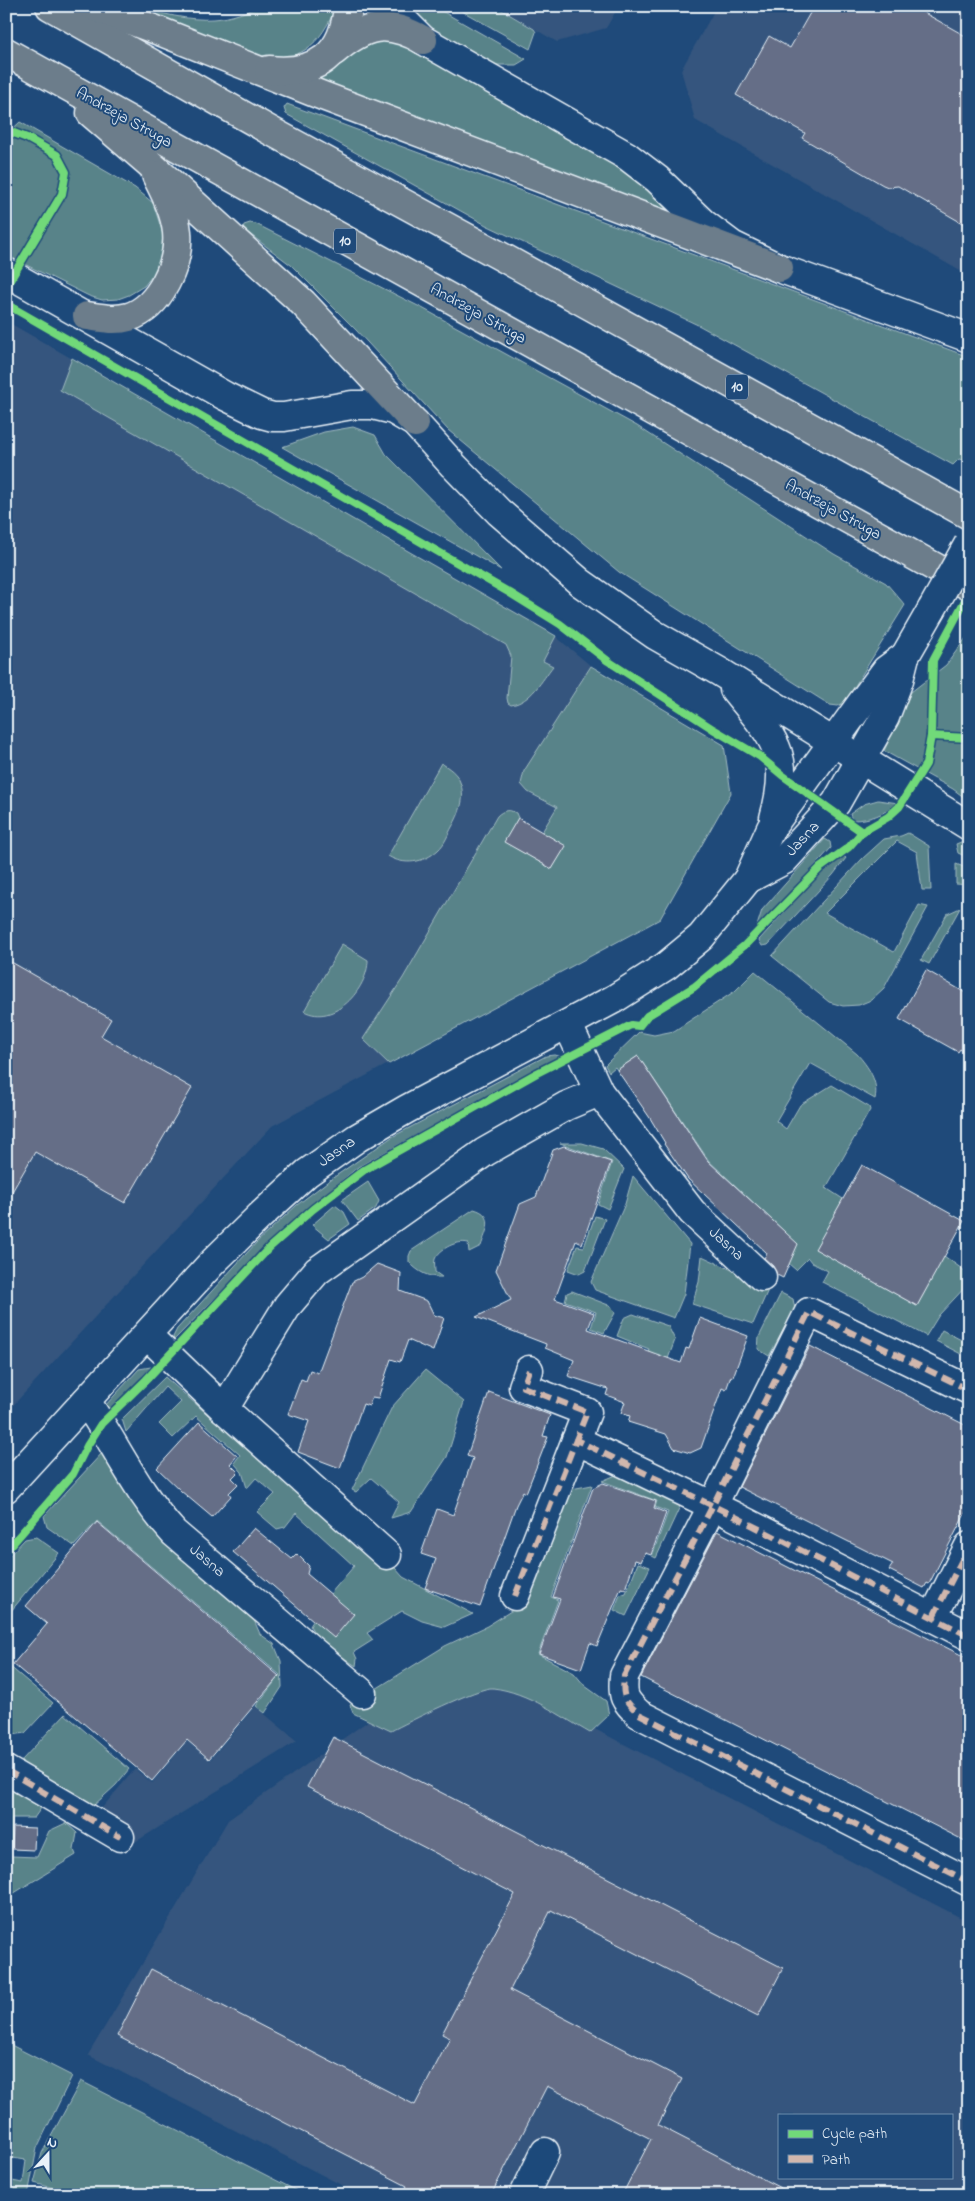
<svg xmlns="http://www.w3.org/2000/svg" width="975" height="2201" font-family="'Indie Flower',sans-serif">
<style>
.built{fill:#34557e;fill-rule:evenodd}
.green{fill:#598389;stroke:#a0bac0}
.building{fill:#656e87;stroke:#e8f1f8}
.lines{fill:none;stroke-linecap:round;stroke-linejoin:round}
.street-casing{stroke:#e8f1f8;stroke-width:31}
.primary-casing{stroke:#e8f1f8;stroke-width:31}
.street{stroke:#1f4a7a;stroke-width:28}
.primary{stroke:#6c7d8b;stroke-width:28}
.street-bridge-casing{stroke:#e8f1f8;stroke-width:31;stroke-linecap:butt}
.street-bridge{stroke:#1f4a7a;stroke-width:28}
.quiet{stroke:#d1b7ad;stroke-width:6;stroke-dasharray:12 6;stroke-linecap:butt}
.cycleway-casing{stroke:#1f4a7a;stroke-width:11}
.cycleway{stroke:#71d979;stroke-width:8}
.labels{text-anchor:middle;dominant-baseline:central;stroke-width:4;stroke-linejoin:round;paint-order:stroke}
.shield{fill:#1f4a7a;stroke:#acbfd2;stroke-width:1}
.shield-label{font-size:15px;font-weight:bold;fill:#e8f1f8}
.street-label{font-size:16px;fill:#e8f1f8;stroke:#1f4a7a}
</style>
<rect width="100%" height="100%" fill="#1f4a7a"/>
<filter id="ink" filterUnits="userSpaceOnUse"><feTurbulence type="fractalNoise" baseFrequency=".02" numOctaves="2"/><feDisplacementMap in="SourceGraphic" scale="10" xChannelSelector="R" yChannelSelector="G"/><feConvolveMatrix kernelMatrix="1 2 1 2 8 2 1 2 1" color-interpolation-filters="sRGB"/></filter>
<g filter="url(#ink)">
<!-- built -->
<g class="built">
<path d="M495,6h124l-13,22 -49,14z"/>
<path d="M717,6h252v270l-274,-156 -14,-50z"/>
<path d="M6,321l543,310 42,35 133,79 7,48 -71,126 -388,207 -266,287z"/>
<path d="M457,1658l512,264v273h-608l-273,-140 140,-235zM779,2115h172v62h-172z"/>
<path d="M255,1706l42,35 -165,103 -36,-29 39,-46 17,14 35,-42 23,19z"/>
</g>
<!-- green -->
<g class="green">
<path d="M263,6h73c-15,39 -38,60 -81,49l-119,-48c25,6 52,14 78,12 17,-1 33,-8 49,-13z"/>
<path d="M413,6h20l93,53 -10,6h-24l-67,-40 -10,-13z"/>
<path d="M453,6h42l39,23 2,3 -6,17z"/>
<path d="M383,38l21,5 216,123 43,36 4,7 -11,-1 -336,-126v-3l23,-21z"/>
<path d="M287,104l682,253v105l-10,-3 -6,6 -253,-139 -214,-101 -200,-111 -2,-6z"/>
<path d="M20,122l115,66 18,15 10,31 -2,22 -5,15 -12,15 -15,9 -11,4 -16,1 -13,-4 -83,-41v-120z"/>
<path d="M250,223l6,1 166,84 215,118 197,128 52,29 19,22 -60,97 -7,4 -8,-1 -211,-133 -171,-142 -92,-100 -65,-65 -48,-36 1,-4z"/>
<path d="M72,358l484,278 -13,25 10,5c-11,14 -22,36 -42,39l-3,-2 -1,-5 4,-42 -5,-11 -446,-255z"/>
<path d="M353,427l22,8 11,19 115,116 -219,-123 42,-15z"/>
<path d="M969,634v167l-16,-12 -69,-38 27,-59 35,-27z"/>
<path d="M591,666l133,79 7,48 -71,126 -271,145 -26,-25 40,-61 94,-162c6,-6 12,-7 19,-3l2,5 -13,24 47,27 13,-23 -23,-14 15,-25 -29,-15 -7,-8 3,-13z"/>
<path d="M441,763c8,5 16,10 19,19 6,15 0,31 -8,45 -4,7 -7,17 -14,23 -14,13 -34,16 -50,6z"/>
<path d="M878,800l20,3c-14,11 -27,17 -46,17l-2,-6 14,-10z"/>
<path d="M908,833l21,13 2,44h-9l-5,-38 -20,-11 -72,72 69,39 25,-47 9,2 -44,81 -13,12 -12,5 -16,1 -14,-4 -57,-46 90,-97 22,-20 17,-3z"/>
<path d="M825,839l5,3 1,6 -65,72 -9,6 5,-16z"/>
<path d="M961,842l8,5v11l-11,-5 -2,-9z"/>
<path d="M839,852l7,6 -13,17 -65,70 -6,1 -3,-6z"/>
<path d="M956,864l13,5v16l-13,-1z"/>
<path d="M960,908l-31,56 -8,-4 26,-46z"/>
<path d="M342,944l26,16c0,29 -34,67 -64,51z"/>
<path d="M755,971l102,83c11,12 22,28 18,45l-65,-36 -34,58 10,8 14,-24 32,-20 37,22 1,3 -44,78 17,11 -27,50 101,57 27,-50 25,18v9l-30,32 -13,21 -104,-54 6,-11 -16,-8 -4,-5 -12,12 -7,-6 -4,-32 -76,-71 -71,-105 -21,14 -2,-3 -6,5 -4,-7 34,-33 15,3 20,-4 61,-40z"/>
<path d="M554,1055l6,1 -202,111 -79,66 -105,107 -1,-3 4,-8 80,-87 40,-37 30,-23 65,-45 154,-81z"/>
<path d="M560,1143h22l21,6 21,20 -16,40 -10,-5 14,-42z"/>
<path d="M633,1176l57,68 -6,50 -10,24 -79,-28 -4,-8 34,-78z"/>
<path d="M368,1182l11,19 -3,7 -18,13 -16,-21z"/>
<path d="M335,1205l9,7 6,12 -21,15 -17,-14z"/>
<path d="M474,1209c22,6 12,22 7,37l-12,6 -1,-9c-10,-3 -28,5 -33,16 -1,3 0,9 0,13l7,5c-13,1 -24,-5 -33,-15v-6l2,-5z"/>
<path d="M595,1216l10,3 -20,52 -6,3 -11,-4 9,-24 7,1z"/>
<path d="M702,1256l62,29 4,5 -15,34 -61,-20 7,-22z"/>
<path d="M572,1291l39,15 4,7 -11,20 -13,-5 5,-16 -31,-11 2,-8z"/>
<path d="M781,1293l12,6 2,10 -26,47 -11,-7 1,-12z"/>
<path d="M633,1314l35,12 7,14 -12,32 -19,-7 5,-16 -32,-13 7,-18z"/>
<path d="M942,1330l27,14v4l-4,-2 -4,8 -25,-13z"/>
<path d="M151,1367l-41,45 -7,1v-5l36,-39z"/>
<path d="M425,1370l39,32 -17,55 -36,55 -20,6 8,-16 -28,-24 -15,14 -4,-2 40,-83z"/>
<path d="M165,1377l148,130 75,53 15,17 70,37 -29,13 -22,-6 -20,-10 -35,22 6,7 -19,12 3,7 -1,7c-16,-11 -37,-23 -46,-40l21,-33 23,-27 -58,-53 -11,14 -8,2 -20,-17 18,-18 -19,-16 -9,10 -5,-16 -8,-9 6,-8 -44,-39 -23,22 -14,-14 22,-22 -16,-15 -39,45 -4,-13z"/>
<path d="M103,1452l144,152 13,30 14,10 7,17 1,26 -17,26 -9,-7 24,-31 -183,-154 -23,25 -27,-19 -3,-11z"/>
<path d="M616,1475l46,15 20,12 -26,56 -4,-2 16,-44 -13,-5 2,-6 -55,-20z"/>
<path d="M592,1485l-41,112 7,3 -20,54 36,19 11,13 21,15 3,14 -19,18c-30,-17 -62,-41 -97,-45 -13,-2 -87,35 -102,43l-38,-18 -3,-8 95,-59 42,-20 32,-20 42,-115z"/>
<path d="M36,1537l23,16 -53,64v-58l19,-20z"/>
<path d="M638,1563l12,4 -24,49 -12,-6 6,-15 6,-2z"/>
<path d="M8,1665l45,38 -28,30 -19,3v-69z"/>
<path d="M65,1714l64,55 -13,16 -24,22 -68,-39 -2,-8z"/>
<path d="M13,1788l29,10 -1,10 -7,10h-22l-1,38 26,1 12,-26 17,-8 11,10 -3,17 2,5 -70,43v-85z"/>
<path d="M6,2044l5,1 61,31 -35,72 -9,47 -17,-5 1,-9 11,2 3,-23 -20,-3z"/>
<path d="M81,2081l224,114h-225l-46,-12 8,-30z"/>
</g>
<!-- building -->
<g class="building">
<path d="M814,6h98l57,32v189l-71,-41 -10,1 -5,-2 -81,-47 3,-5 -69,-38 33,-59 21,12z"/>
<path d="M518,818l48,28 -14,23 -48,-27z"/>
<path d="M6,959l105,60 -10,17 91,52 -67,115 -90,-51 -29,50z"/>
<path d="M926,970l43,25v60l-9,-6 -2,3 -59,-33z"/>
<path d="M638,1056l70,105 90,83 -15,34 -6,-3 -4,-9 -9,-8 3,-5 -79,-74 -24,-35 1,-1 -15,-25 -33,-48z"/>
<path d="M564,1146l47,16 -29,82 -6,-3 -21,58 39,14 -6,16 93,34 5,-15 3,1 11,-31 48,18 -15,41 -2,-1 -5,14 -4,-2 -21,60 -11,5 -16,-5 -8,-14 -38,-12 2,-6 -9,-3 4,-11 -19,-7 2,-6 -40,-13 6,-16 -29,-12 1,-4 -70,-27 35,-17 -15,-30 24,-66 16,-7 17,-47z"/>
<path d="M862,1165l102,56 -47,85 -102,-57z"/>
<path d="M377,1264l24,9 -1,18 27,10 7,14 10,3 -11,33 -25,-11 -8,22 -9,-3 -13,39 -6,-1 -3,9 -6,-2 -23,64 -42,-16 11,-31 -21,-7 13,-35 5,2 4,-11 8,3 34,-91 10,-5z"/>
<path d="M810,1346l159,81v79l-40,78 -2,-1 -3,5 -35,-18 4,-6 -154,-77z"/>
<path d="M489,1392l61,23 -7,21 5,1 -22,56 -3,-2 -7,14 -36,102 -55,-19 11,-29 -15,-5 16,-45 16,6 20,-57 -6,-2z"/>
<path d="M199,1422l38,34 -7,8 8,8 -6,6 6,6 -9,9 2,3 -19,21 -31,-26 -24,-23z"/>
<path d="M603,1483l53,18 -2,7 12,5 -15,42 -6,-2 -4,9 -6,-2 -10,29 -4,-1 -24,58 -7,-3 -9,26 -42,-15 21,-55 -7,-2 40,-109z"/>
<path d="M97,1522l182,154 -70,83 -22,-19 -35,41 -139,-117 34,-40 -21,-18z"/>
<path d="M254,1528l38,31 5,-5 12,12 -2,8 47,40 -20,24 -101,-86z"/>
<path d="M717,1531l252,128v184l-328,-166z"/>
<path d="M333,1737l450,231 -25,48 -207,-106 -41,80 172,89 -24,46 136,70h-172l29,-56 -104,-53 -56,109h-89l5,-9 -290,-150 34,-67 264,136 35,-67 -8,-4 73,-140 -208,-107z"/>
<path d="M13,1827l22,1 -1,22 -22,-1z"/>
</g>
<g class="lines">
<!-- street casing -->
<g class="street-casing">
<g id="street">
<path d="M392,6l13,16 18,18 204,116 30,23 47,45 28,21 47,23 190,70"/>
<path d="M6,272l219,124 37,18 11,3h11l68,-12h20l21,5 22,13 38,42 46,47 82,71 74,52 65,37 249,154"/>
<path d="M734,689c39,49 59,63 40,129"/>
<path d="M748,879l36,-19 52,-57 49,-86 14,-37 6,-24 27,-47"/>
<path d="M568,1025l31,67 41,53 52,67 70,65"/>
<path d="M147,1335l77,74 163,146"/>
<path d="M529,1370l-6,17 64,25 -11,28"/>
<path d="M969,1390l-160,-78 -96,193 -89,171c-2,21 0,24 15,38l330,168"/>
<path d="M86,1401c30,44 52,93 88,132l188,160"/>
<path d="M224,1409l64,-104 29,-34 168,-119 81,-46 33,-14"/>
<path d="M6,1488l205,-224 49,-48 47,-43 50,-35 50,-29 207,-110 52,-33 35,-29 47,-58 23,-51 89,-123 26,-35 19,-14"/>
<path d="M515,1596l61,-156 156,75 237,121"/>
<path d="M933,1617l36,-71"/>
<path d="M6,1770l114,67"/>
<path d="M524,2195l21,-43"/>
</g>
</g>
<!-- primary casing -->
<g class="primary-casing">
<g id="primary">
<path d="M50,6l219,124 235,128 465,257"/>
<path d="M92,6l67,25 164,65 456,172"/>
<path d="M334,51c31,-26 52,-32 89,-11"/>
<path d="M6,52l963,534"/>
<path d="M269,70c48,5 75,-15 79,-64"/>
<path d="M91,113l58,50 154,140 112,120"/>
<path d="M87,316c14,2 28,5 42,1 31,-10 51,-54 48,-85 -2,-20 -12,-39 -21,-57"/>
</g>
</g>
<!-- street -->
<use href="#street" class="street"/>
<!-- primary -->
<use href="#primary" class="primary"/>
<!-- street-bridge casing -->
<g class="street-bridge-casing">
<path id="street-bridge" d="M932,609l37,-66"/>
</g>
<!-- street-bridge -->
<use href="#street-bridge" class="street-bridge"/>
<!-- quiet -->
<g class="quiet">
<path d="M529,1370l-6,17 64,25 -11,28"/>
<path d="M969,1390l-160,-78 -96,193 -89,171c-2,21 0,24 15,38l330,168"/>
<path d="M515,1596l61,-156 156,75 237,121"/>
<path d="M933,1617l36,-71"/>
<path d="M6,1770l114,67"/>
</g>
<!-- cycleway casing -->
<g class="cycleway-casing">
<g id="cycleway">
<path d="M6,130l21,8 30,17 9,17 -4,22 -56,93"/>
<path d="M6,304l504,289 50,31 48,37 105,68 46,27 23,19 80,57"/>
<path d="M931,736l2,-76 36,-67"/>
<path d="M6,1551l67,-77 14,-28 14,-22 45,-44 124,-133 43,-38 51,-39 173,-97 94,-48 8,1 8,-10 47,-29 51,-42 75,-77 29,-21 13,-15 26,-15 11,-10 27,-43 5,-28 38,2"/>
</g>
</g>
<!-- cycleway -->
<use href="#cycleway" class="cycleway"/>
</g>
</g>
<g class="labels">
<!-- shield labels -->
<g class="shield">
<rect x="334" y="228.5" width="22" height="25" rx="4"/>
<rect x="726" y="374.5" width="22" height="25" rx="4"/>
</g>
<g class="shield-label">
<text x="345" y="241">10</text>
<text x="737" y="387">10</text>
</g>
<!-- street labels -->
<g class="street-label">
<text transform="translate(124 118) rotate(29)">Andrzeja Struga</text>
<text transform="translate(478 314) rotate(29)">Andrzeja Struga</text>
<text transform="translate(833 510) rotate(29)">Andrzeja Struga</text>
<text transform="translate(803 839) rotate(-47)">Jasna</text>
<text transform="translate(337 1152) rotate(-35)">Jasna</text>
<text transform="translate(726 1244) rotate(43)">Jasna</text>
<text transform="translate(207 1561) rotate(40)">Jasna</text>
</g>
</g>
<!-- margin -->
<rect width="975" height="2201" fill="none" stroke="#1f4a7a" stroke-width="25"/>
<rect x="12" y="12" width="950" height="2176" fill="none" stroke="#e8f1f8" stroke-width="2" filter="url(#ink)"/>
<!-- legend -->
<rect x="778" y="2114" width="175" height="65" fill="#1f4a7a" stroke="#6f8dac"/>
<rect x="788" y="2130" width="25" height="8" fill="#71d979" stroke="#6f8dac"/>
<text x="822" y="2138" font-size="15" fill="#e8f1f8">Cycle path</text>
<rect x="788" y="2155" width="25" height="8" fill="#d1b7ad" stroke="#6f8dac"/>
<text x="822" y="2164" font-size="15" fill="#e8f1f8">Path</text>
<!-- north arrow -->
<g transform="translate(48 2154) rotate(21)" stroke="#1f4a7a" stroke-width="4" paint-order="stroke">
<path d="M0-4L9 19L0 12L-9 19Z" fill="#e8f1f8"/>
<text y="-8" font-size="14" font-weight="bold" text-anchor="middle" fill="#e8f1f8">N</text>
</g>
</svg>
